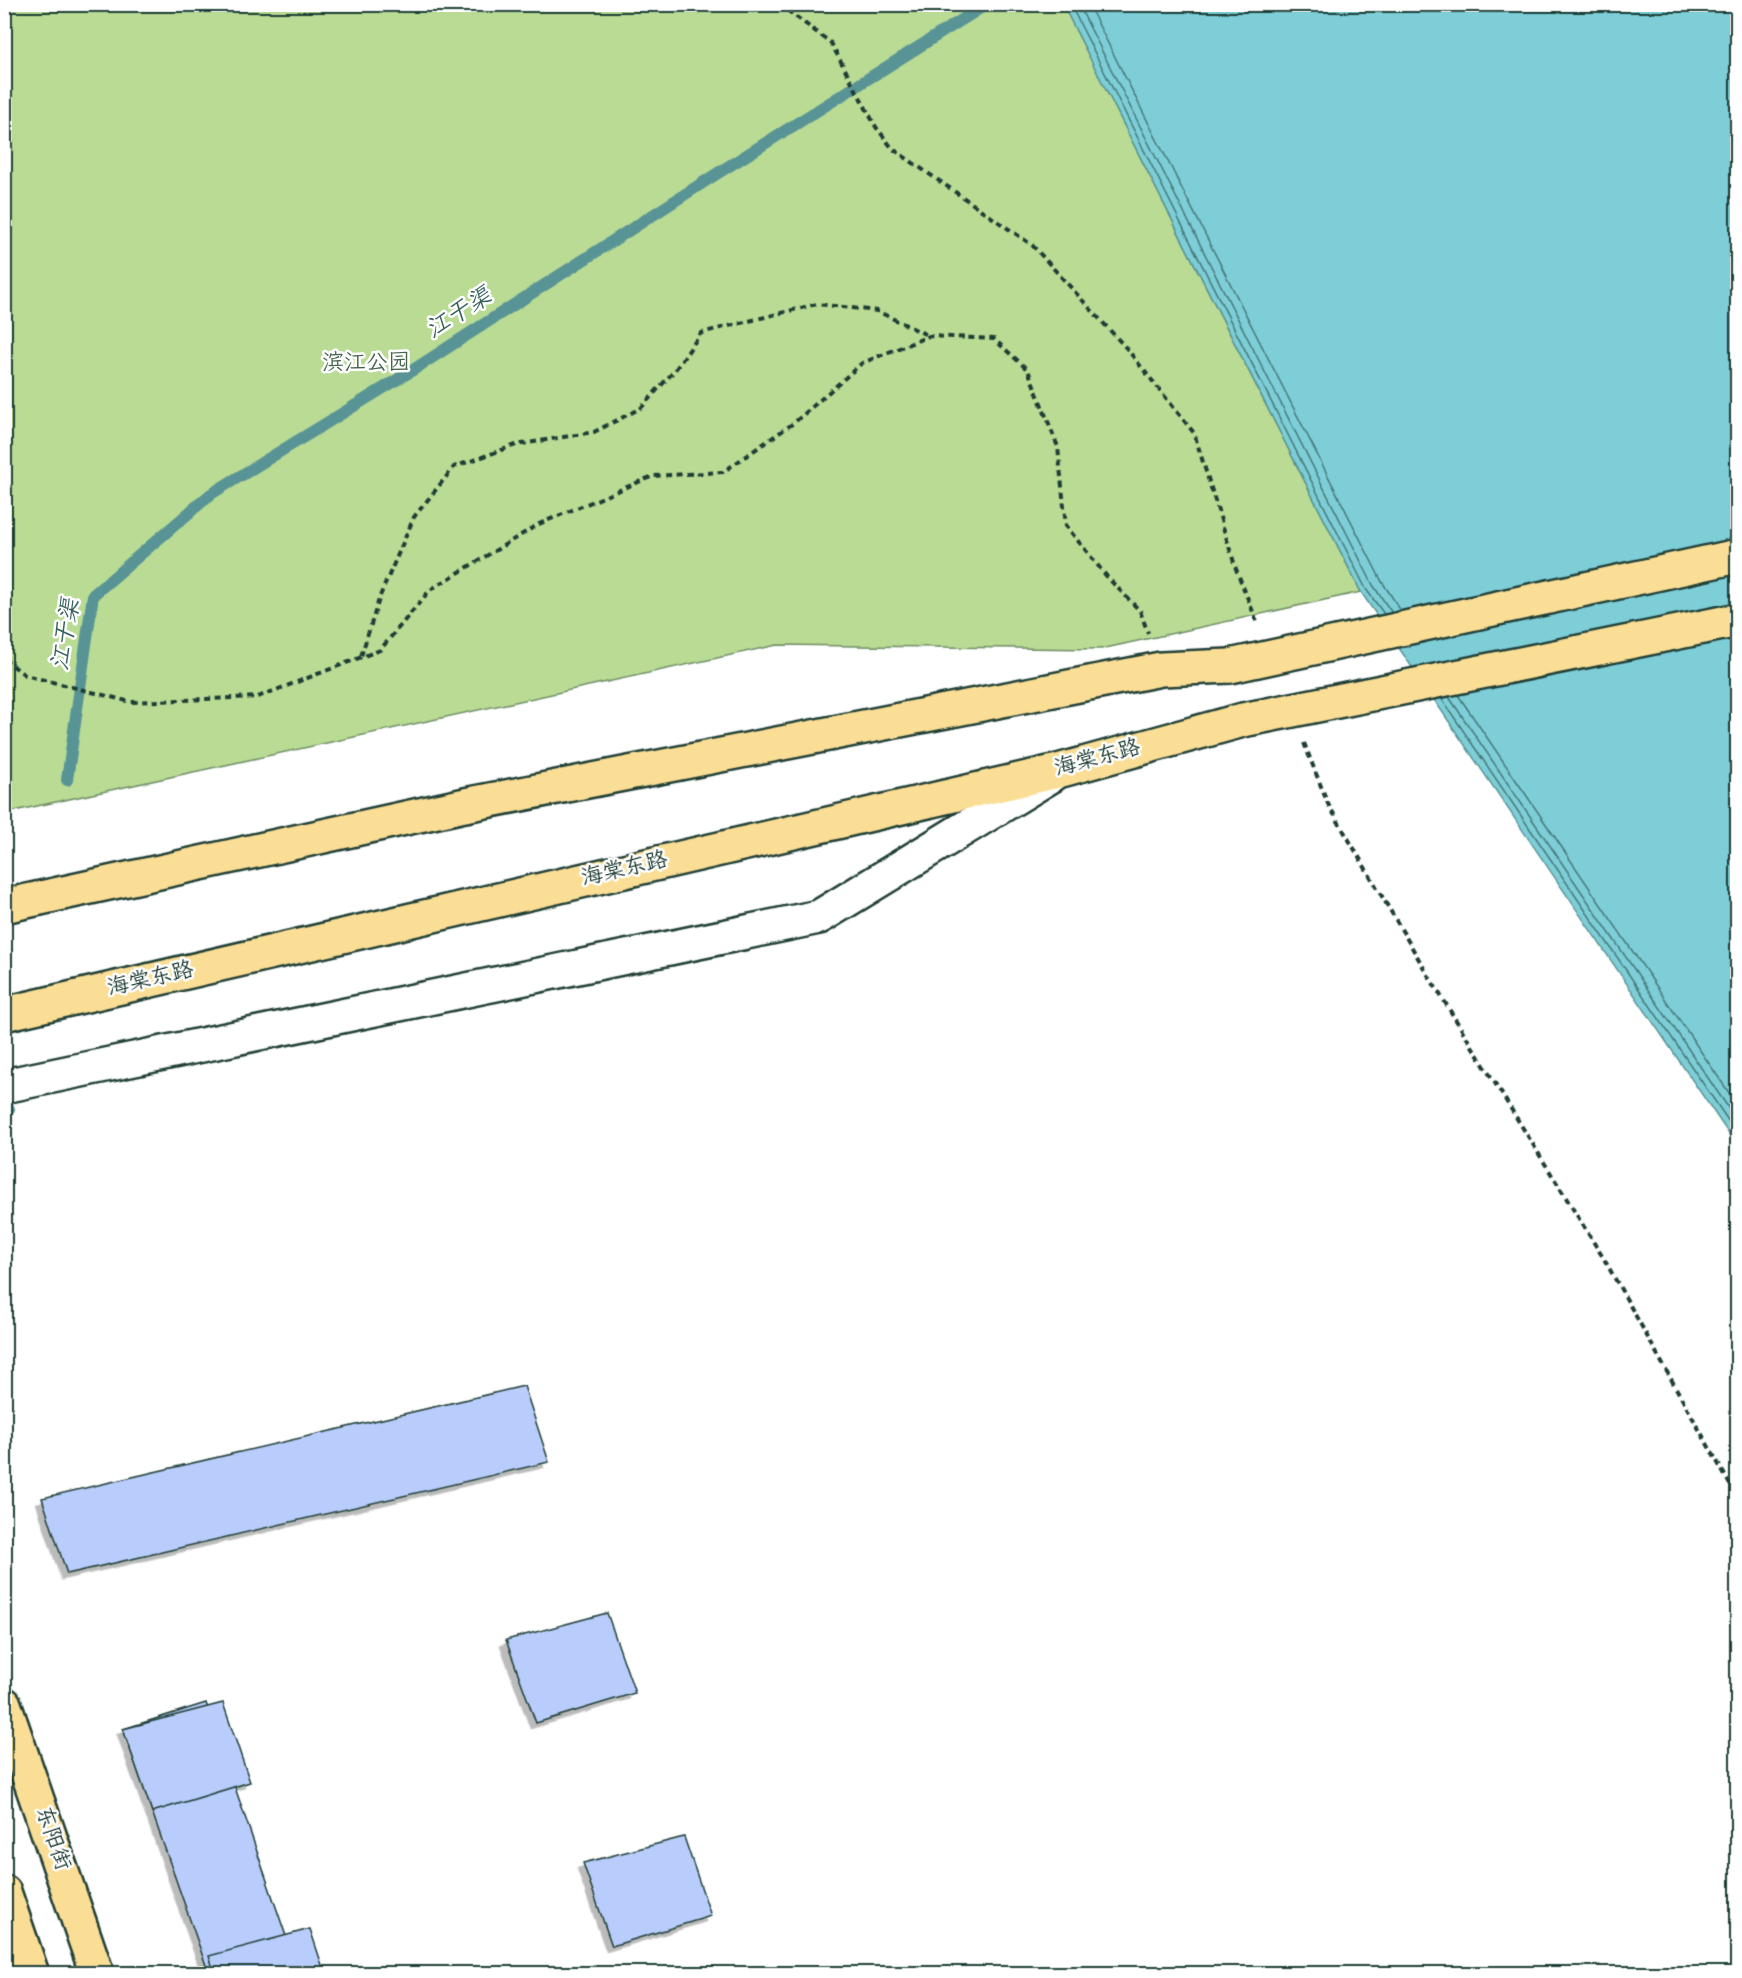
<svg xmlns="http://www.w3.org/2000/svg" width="1742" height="1978" font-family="'Gochi Hand','LXGW WenKai TC',sans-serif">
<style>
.green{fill:#badb94;stroke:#6c8c64;stroke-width:1.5}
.water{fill:#7eced8;stroke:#589496;stroke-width:1.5}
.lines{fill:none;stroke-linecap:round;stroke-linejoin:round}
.shore{stroke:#457776;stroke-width:1.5}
.stream{stroke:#589496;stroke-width:12}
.building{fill:#b9cdfc;stroke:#1f3d34;stroke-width:1.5;filter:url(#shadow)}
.minor-casing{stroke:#1f3d34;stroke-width:38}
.major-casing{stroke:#1f3d34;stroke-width:38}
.path{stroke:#1f3d34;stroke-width:4;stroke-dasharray:6 4.5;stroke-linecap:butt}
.minor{stroke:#fff;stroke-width:33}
.major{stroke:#fbde96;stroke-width:33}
.major-bridge-casing{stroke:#1f3d34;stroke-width:38;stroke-linecap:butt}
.major-bridge{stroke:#fbde96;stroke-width:33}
.labels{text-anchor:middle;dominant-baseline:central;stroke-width:5;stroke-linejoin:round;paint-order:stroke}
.park-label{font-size:22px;fill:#46644c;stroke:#fff}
.street-label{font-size:22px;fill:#1f3d34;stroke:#fff}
.water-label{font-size:24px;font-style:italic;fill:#37615d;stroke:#fff}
</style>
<defs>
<filter id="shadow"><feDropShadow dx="-5.5" dy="5.5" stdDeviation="0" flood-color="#0004"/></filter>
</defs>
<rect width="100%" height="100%" fill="#fff"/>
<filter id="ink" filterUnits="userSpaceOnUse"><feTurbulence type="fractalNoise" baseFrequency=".0167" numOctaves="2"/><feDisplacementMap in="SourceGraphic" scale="12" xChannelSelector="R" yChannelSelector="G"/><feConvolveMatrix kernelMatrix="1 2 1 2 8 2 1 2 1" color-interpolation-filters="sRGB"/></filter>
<g filter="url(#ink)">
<!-- green -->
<path class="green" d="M4,5h1059l298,587 -260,57 -324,-4 -772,168z"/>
<!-- water -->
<path class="water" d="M1063,5h674v1141l-376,-554z"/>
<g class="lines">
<!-- shore -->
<g class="shore">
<path d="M1070,4l296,585 18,25"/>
<path d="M1078,4l295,581 19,28"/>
<path d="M1088,4l293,576 20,31"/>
<path d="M1458,695l280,411"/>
<path d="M1449,697l289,425"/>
<path d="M1441,698l297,437"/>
</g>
<!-- stream -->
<g class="stream">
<path d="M67,780l26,-185 118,-101 202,-124 305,-197 269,-169"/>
<path d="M4,1113l5,-4"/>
</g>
</g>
<!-- building -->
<g class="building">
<path d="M524,1386l25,76 -482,112 -25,-76z"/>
<path d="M607,1613l28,80 -99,30 -30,-83z"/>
<path d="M206,1703l93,271h-90l-86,-245z"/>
<path d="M223,1703l27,79 -98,30 -29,-83z"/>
<path d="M684,1837l27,79 -99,30 -29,-83z"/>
<path d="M310,1929l15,45h-110l-6,-18z"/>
</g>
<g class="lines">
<!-- minor casing -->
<g class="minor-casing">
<path id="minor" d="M4,1086l815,-169 233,-142"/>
</g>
<!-- major casing -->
<g class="major-casing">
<g id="major">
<path d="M4,906l461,-101 696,-136 69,-3"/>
<path d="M4,1014l1054,-243 185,-51"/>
<path d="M4,1704l93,270"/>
<path d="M4,1892l28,82"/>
</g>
</g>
<!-- path -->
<g class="path">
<path d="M779,4l52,39 45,84 17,22 139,96 95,104 67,84 42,136 21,53"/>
<path d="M361,656l19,-60 34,-79 40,-50 62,-22 78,-13 47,-24 34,-38 26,-37 116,-29 60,7 52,25"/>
<path d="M4,659l21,16 106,27 127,-5 122,-47 50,-60 109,-66 114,-48 70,-4 72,-50 67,-59 67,-27 65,3 34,31 30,77 8,79 42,52 32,33 8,22"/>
<path d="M1304,743l24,61 100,171 176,284 134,240"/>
</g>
<!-- minor -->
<use href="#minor" class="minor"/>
<!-- major -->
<use href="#major" class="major"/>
<!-- major-bridge casing -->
<g class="major-bridge-casing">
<g id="major-bridge">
<path d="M1230,666l508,-110"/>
<path d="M1243,720l495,-100"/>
</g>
</g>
<!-- major-bridge -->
<use href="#major-bridge" class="major-bridge"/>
</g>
</g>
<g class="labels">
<!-- park labels -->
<g class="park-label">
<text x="366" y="365">滨江公园</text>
</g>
<!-- street labels -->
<g class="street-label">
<text transform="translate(1098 760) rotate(-15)">海棠东路</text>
<text transform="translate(625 871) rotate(-13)">海棠东路</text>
<text transform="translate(151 981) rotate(-13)">海棠东路</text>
<text transform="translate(51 1839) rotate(71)">东阳街</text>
</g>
<!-- water labels -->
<g class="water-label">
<text transform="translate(460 315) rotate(-32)">江干渠</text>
<text transform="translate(68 635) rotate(-80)">江干渠</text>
</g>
</g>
<!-- margin -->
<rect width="1742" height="1978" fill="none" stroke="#fff" stroke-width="24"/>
<rect x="12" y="12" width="1718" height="1954" fill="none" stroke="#1f3d34" stroke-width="2" filter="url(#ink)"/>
</svg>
